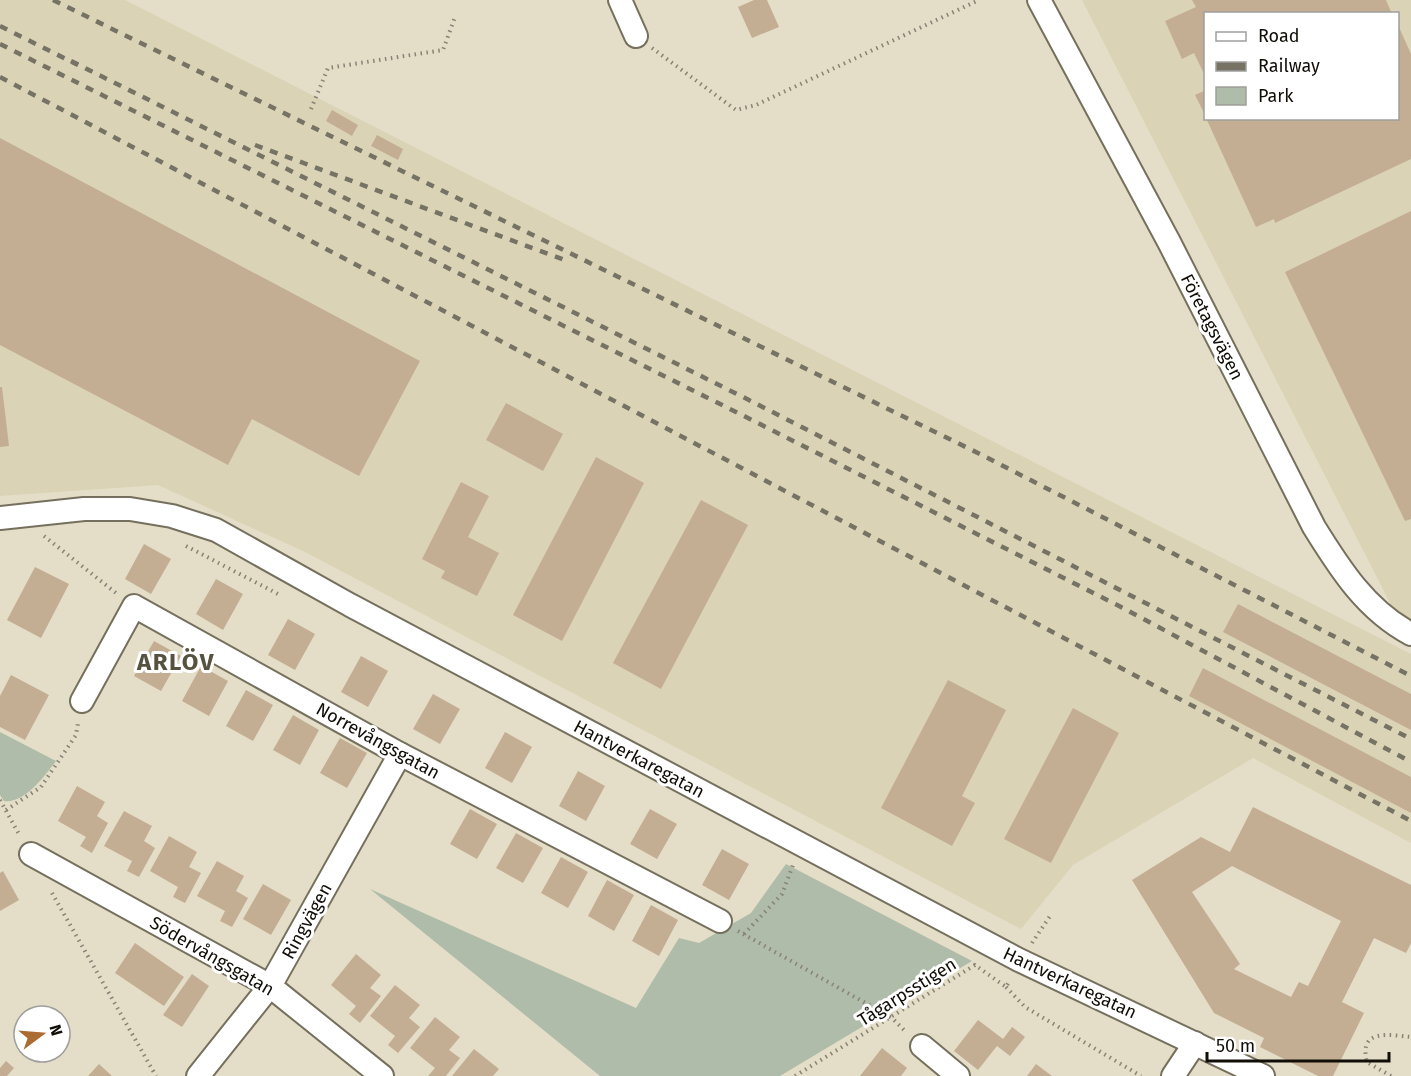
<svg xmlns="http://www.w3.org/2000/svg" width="1411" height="1076" font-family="'Fira Sans',sans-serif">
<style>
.built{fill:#dbd3b6;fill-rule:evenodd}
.green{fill:#afbca9}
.building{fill:#c4ae93;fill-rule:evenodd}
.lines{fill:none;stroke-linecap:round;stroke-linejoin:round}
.street-casing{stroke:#75705d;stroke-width:26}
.path{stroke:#888374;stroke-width:4;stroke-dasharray:1.5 4.5;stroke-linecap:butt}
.street{stroke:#fff;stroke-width:22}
.rail{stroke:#767264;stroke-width:4.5;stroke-dasharray:8 8;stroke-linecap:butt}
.labels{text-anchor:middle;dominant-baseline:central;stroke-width:6;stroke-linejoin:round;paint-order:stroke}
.street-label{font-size:18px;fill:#100e07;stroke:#fff}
.district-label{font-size:24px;font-weight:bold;letter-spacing:1.5px;fill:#575240;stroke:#fff}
</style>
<rect width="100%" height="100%" fill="#e4dec8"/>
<!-- built -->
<g class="built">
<path d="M0,0h125l1286,654v189l-158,-85 -180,107 -52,64 -716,-377 -147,-67 -158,11z"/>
<path d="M1082,0h329v644zM1206,14h192v104h-192z"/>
</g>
<!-- green -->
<g class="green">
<path d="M0,732l56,29c-11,14 -31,43 -52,40l-4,-6z"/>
<path d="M786,864l186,97 -192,115h-180l-230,-187 266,119 43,-70 20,5 52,-30z"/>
</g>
<!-- building -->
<g class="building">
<path d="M754,0h13l12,27 -27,11 -14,-31z"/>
<path d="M1192,0h194l6,14h-186v64l-12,-25 -12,6 -17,-38 31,-14z"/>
<path d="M1398,25l13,29v105l-136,64 -1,-4 -18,8 -50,-109h192z"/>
<path d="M1206,90v27l-11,-22z"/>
<path d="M332,110l26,15 -6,11 -26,-15z"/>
<path d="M377,135l26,14 -5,11 -27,-14z"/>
<path d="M0,138l420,223 -61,115 -107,-57 -24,46 -228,-120z"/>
<path d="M1411,211v308l-6,2 -120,-249z"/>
<path d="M0,387h2l7,59 -9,1z"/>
<path d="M506,403l57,31 -20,37 -57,-31z"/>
<path d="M596,457l48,26 -82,158 -49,-26z"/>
<path d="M461,482l28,14 -21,41 31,16 -22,43 -36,-18 4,-7 -23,-12z"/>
<path d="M701,500l47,25 -87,164 -48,-26z"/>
<path d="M144,544l27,15 -20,35 -26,-15z"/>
<path d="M35,567l34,17 -28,54 -34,-18z"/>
<path d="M216,579l27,15 -20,36 -27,-16z"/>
<path d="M1238,604l173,90v36l-188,-98z"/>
<path d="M288,619l27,15 -20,36 -27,-15z"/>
<path d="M154,641l27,15 -20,35 -27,-15z"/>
<path d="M361,656l27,15 -20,36 -27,-15z"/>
<path d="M201,666l27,15 -19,35 -27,-15z"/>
<path d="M1203,668l208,109v36l-222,-117z"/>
<path d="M11,675l38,20 -24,45 -25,-13v-31z"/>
<path d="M948,680l58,30 -44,86 13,7 -23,43 -71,-38z"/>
<path d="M246,690l27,15 -20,36 -27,-15z"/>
<path d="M433,694l27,15 -20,35 -27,-15z"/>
<path d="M1073,708l46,25 -68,130 -47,-24z"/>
<path d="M293,715l26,15 -19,35 -27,-15z"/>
<path d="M505,732l27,15 -20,36 -27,-15z"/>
<path d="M340,738l27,15 -20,35 -27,-15z"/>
<path d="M578,771l27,15 -19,35 -27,-15z"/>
<path d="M77,786l28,16 -8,14 11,7 -16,30 -12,-7 6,-9 -28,-16z"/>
<path d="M1253,807l158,78v58l-5,10 -32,-15 -32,64 22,11 -31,63h-15l-58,-29 4,-9 -50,-25 -82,-133 69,-43 29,15zM1232,866l109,55 -33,65 -9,-4 -8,15 -57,-28 6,-5 -48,-72z"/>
<path d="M470,809l27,15 -20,35 -27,-15z"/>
<path d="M650,809l27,15 -20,35 -27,-15z"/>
<path d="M124,811l28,15 -8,15 11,7 -16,29 -12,-6 5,-10 -28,-15z"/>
<path d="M516,833l27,15 -20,35 -27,-15z"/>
<path d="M169,836l28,16 -8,15 12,6 -16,30 -12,-6 5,-10 -28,-16z"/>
<path d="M722,849l27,15 -20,36 -27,-15z"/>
<path d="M561,857l27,15 -20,36 -27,-15z"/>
<path d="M217,861l27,15 -8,15 12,7 -16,29 -12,-6 5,-10 -28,-15z"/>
<path d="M3,871l16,29 -19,11v-38z"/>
<path d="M607,880l27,15 -20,36 -26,-15z"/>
<path d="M263,884l28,16 -20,35 -28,-16z"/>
<path d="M651,905l27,15 -19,36 -27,-15z"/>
<path d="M135,943l49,34 -20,29 -49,-33z"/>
<path d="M356,954l25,21 -11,13 11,8 -21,27 -11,-9 7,-8 -25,-21z"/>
<path d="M192,974l17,12 -27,41 -19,-12z"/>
<path d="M395,985l25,20 -11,13 11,9 -22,26 -10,-8 7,-9 -25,-20z"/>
<path d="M435,1017l25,20 -11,13 11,8 -14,18h-18l7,-8 -25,-20z"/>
<path d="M978,1020l25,19 9,-12 13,10 -15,19 -13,-10 -19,24 -24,-19z"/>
<path d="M882,1048l25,20 -6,8h-41z"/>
<path d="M474,1049l25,20 -6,7h-41z"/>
<path d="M6,1061l8,7 -7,8h-7v-8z"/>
<path d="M99,1064l13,12h-24z"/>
<path d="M1036,1064l16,12h-25z"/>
</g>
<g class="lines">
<!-- street casing -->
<g class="street-casing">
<g id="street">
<path d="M620,0l16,36"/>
<path d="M1039,0l130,242 145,285c26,42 52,83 97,107"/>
<path d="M0,518l84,-9h46l42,7 44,14 134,75 669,355 244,116"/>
<path d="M82,701l52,-95 266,148 320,167"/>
<path d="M31,854l239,132 112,90"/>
<path d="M922,1046l36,30"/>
<path d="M198,1076l72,-90 130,-232"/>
<path d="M1173,1076l22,-33"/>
</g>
</g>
<!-- path -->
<g class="path">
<path d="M652,48l84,62 20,-5 223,-105"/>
<path d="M311,109l17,-41 115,-18 12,-33"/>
<path d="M44,536l72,57"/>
<path d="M186,546l92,48"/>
<path d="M0,800l20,36"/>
<path d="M6,810l35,-23 35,-52 2,-12"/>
<path d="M52,893l104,183"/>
<path d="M738,931l154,87 14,14"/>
<path d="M744,934l38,-40 11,-29"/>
<path d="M1032,943l18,-27"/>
<path d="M1006,987l19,20 116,69"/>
<path d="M795,1076l180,-111 31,22 4,-7"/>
<path d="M1391,1076l-24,-14c-9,-34 23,-27 44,-25"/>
</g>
<!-- street -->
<use href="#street" class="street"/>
<!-- rail -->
<g class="rail">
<path d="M53,0l927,454 431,222"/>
<path d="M0,26l78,39"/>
<path d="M0,44l742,371 379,192 290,155"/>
<path d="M71,61l676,338 664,340"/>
<path d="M0,77l1411,744"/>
<path d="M255,145l315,117"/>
</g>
</g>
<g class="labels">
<!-- street labels -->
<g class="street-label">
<text transform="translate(1212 327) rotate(63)">Företagsvägen</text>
<text transform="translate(378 741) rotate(29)">Norrevångsgatan</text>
<text transform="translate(639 759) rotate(28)">Hantverkaregatan</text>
<text transform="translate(307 921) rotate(-61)">Ringvägen</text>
<text transform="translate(212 956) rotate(30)">Södervångsgatan</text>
<text transform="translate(1070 983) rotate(25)">Hantverkaregatan</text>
<text transform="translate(907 992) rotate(-32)">Tågarpsstigen</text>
</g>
<!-- district labels -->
<g class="district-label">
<text x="176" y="662">ARLÖV</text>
</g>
</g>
<!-- legend -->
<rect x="1204" y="12" width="195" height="108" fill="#ffffff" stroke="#9f9f9c" stroke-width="1.5"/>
<rect x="1216" y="32" width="30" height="9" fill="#ffffff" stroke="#9f9f9c" stroke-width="1.5"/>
<text x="1258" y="42" font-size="18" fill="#100e07">Road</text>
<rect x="1216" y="62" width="30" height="9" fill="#767264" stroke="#9f9f9c" stroke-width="1.5"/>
<text x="1258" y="72" font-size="18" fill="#100e07">Railway</text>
<rect x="1216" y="87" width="30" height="18" fill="#afbca9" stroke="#9f9f9c" stroke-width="1.5"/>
<text x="1258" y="102" font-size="18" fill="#100e07">Park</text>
<!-- north arrow -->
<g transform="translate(42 1034) rotate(74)"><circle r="28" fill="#ffffff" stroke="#9f9f9c" stroke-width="1.5"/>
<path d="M0-4.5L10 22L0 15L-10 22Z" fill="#aa6c32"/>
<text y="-9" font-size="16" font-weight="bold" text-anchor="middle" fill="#100e07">N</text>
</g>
<!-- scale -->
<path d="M1207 1052v9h182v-9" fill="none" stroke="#100e07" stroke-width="3"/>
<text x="1216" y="1052" font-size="18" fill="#100e07" stroke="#ffffff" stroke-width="4.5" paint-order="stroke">50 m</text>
</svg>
